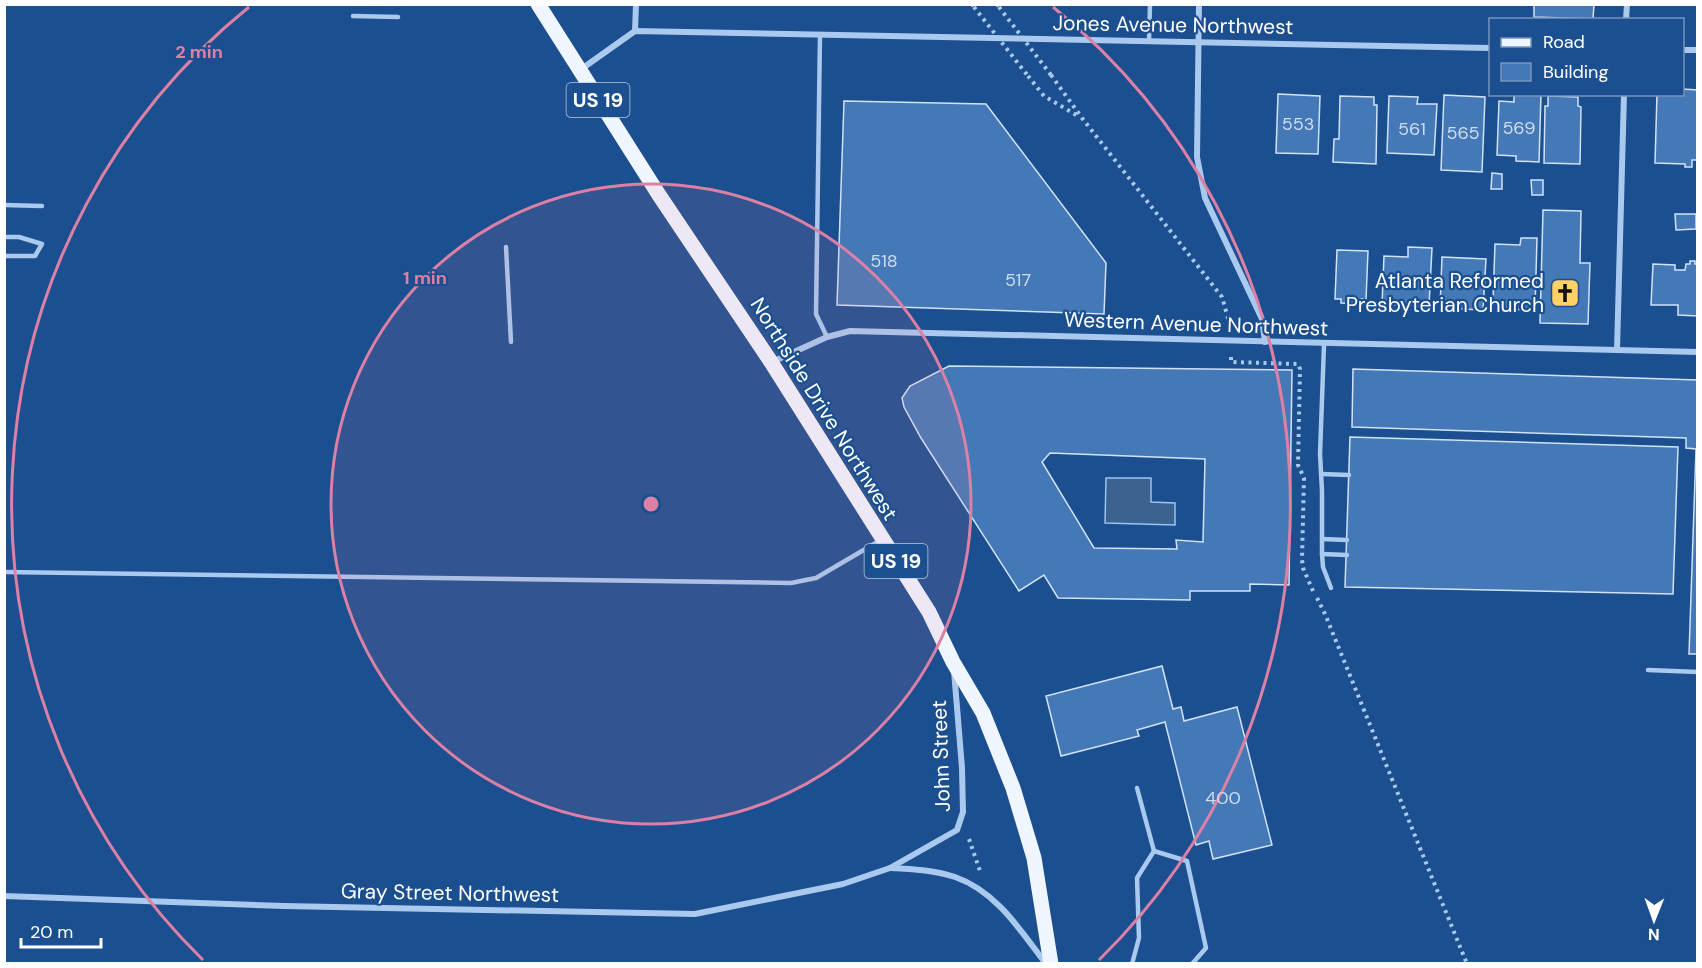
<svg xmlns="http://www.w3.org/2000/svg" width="1702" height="968" font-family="'DM Sans',sans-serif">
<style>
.water{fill:#3c6290;stroke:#9cc4f0;stroke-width:1.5}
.building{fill:#4478b7;stroke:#cfe3fa;stroke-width:1.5;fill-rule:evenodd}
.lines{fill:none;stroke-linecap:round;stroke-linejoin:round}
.path{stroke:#a9c9ee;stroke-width:4;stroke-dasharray:3 4.5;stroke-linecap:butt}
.service{stroke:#a9c9ee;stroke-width:4.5}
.minor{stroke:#a9c9ee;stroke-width:6}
.primary{stroke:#f0f6ff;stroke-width:15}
.path-bridge{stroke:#a9c9ee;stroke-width:4;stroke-dasharray:3 4.5;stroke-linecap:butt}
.ring{fill:none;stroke:#dd80a5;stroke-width:3}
.labels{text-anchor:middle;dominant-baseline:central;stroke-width:4.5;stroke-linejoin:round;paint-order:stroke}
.number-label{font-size:18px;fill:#d0dded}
.shield{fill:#1b4f8f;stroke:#bbcadd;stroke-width:1.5}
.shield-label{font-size:20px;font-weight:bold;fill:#fff}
.street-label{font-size:21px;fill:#fff;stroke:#1b4f8f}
.poi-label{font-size:21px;fill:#fff;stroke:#1b4f8f;text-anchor:end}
.centre{fill:#dd80a5;stroke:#1b4f8f;stroke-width:3}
.ring-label{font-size:18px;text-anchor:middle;font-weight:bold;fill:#dd80a5;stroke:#1b4f8f;stroke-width:4.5;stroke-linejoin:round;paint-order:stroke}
</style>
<rect width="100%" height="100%" fill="#1b4f8f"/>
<!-- water -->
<path class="water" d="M1106,478h45v24l24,1v22l-70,-2z"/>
<!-- building -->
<g class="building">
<path d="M1534,4h60l-1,15 -59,-2z"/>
<path d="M1682,89l16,1v70h-6v7h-7v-3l-30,-1 2,-69h25z"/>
<path d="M1278,94l42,2 -2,58 -42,-1z"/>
<path d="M1514,94h27l-2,68 -23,-1v-5l-19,-1 2,-54 15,1z"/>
<path d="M1444,95l41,2 -3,75 -41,-2z"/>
<path d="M1340,96l34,1v8h3l-1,59 -43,-2 1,-23h5z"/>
<path d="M1389,96l29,1 -1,7h20l-3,51 -47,-2z"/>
<path d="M1548,96l30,1v9l3,1 -1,57 -36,-1 1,-57h3z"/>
<path d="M844,101l142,3 120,159 -2,51 -267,-9z"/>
<path d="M1492,173l10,1v15h-11z"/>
<path d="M1531,180h12v15h-11z"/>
<path d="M1543,210l38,1 -1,52h10l-2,61 -48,-1z"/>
<path d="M1675,214h21v15l-20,1z"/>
<path d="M1521,238h16l-2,72 -31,-1 1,-7 -12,-1 2,-57 25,1z"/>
<path d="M1408,247l24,1 -3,58 -47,-2 2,-48 24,1z"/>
<path d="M1337,250l31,1 -2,49 -5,-1v5l-20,-1v-4h-6z"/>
<path d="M1442,257l44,2 -3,51 -43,-2z"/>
<path d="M1690,261h5v3h3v52l-20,-1v-10h-27l2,-41 22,1v5h10l1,-6h4z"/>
<path d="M949,366l343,4 -3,215 -39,-1v7h-60v9l-132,-2 -14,-23 -25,16 -98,-153 -17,-31 -2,-9 8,-12zM1050,453l155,6 -2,83 -27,-2 1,9 -83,-1 -52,-86z"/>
<path d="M1353,369l345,11v274h-9l7,-205 -10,-1v-10l-334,-11z"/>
<path d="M1350,437l328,10 -5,147 -328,-7z"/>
<path d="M1162,666l11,43 8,-2 3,14 53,-14 35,138 -59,14 -4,-18 -13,4 -31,-123 -28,8 2,6 -78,20 -15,-60z"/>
</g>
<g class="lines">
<!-- path -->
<g class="path">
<path d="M972,4l2,3"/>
<path d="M997,4l2,3"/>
<path d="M1051,75l31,43 140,179 8,28"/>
<path d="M1028,76l16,20 34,20"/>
<path d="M1231,357v5l67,2 2,5 -2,96 6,13 -2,82 1,8 10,23"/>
<path d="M1317,598l8,16 142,350"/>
<path d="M969,839l11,32"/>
</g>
<!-- service -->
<g class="service">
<path d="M353,16l45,1"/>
<path d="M820,34l-4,280 11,23"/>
<path d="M1149,41l1,-37"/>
<path d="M4,205l38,1"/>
<path d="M4,237h15l23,7 -7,12h-31"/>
<path d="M506,247l5,95"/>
<path d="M1324,345l-4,109 2,37v63l1,13 8,21"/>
<path d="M1321,474l28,1"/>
<path d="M1322,539l25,1"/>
<path d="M1322,554l25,1"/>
<path d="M4,572l787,11 25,-5 63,-37"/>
<path d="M1648,670l50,2"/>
<path d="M1137,788l17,63"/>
<path d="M1132,964l7,-26 -2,-60 17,-27 33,10 19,87 -14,16"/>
</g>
<!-- minor -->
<g class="minor">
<path d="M1199,4l-2,153 8,41 57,121 3,23"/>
<path d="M1626,20l1,-16"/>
<path d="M635,31l1,-27"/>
<path d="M1682,50h16"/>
<path d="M580,70l55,-39 855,17"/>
<path d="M1617,350l7,-256"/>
<path d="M772,362l55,-25 23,-6 848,21"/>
<path d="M890,868c22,1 44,2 65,9 41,14 66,54 91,87"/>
<path d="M4,896l280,10 411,8 148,-30 47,-16 67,-38 6,-18 -1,-44 -8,-97"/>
</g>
<!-- primary -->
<path class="primary" d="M538,4l121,191 112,167 158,250 24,50 30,51 30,75 21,70 17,106"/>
<!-- path-bridge -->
<g class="path-bridge">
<path d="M974,7l54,69"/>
<path d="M999,7l52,68"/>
</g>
</g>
<!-- distance rings -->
<circle cx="651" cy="504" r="320" fill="#dd80a5" fill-opacity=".12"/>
<g class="ring">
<circle cx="651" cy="504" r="320"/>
<path d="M203 960A639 639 0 0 1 249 7M1053 7A639 639 0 0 1 1099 960"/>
</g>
<!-- icons -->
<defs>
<g id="church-square" transform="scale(1.5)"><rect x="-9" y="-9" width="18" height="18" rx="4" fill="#ffd166" stroke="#1b4f8f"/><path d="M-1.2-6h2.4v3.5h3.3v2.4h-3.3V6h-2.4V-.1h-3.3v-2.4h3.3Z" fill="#111"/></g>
</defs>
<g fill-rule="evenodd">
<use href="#church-square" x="1565" y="293"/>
</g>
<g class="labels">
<!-- number labels -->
<g class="number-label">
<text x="1298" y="124">553</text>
<text x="1519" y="128">569</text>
<text x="1412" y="129">561</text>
<text x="1463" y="133">565</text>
<text x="884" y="261">518</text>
<text x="1018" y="280">517</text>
<text x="1223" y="798">400</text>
</g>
<!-- shield labels -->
<g class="shield">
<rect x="566.5" y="83" width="63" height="34" rx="4.5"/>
<rect x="864.5" y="544" width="63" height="34" rx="4.5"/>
</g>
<g class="shield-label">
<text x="598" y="100">US 19</text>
<text x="896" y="561">US 19</text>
</g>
<!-- street labels -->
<g class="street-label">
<text transform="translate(1173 25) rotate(1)">Jones Avenue Northwest</text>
<text transform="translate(1196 324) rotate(2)">Western Avenue Northwest</text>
<text transform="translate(824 409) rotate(58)">Northside Drive Northwest</text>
<text transform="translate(941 756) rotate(-92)">John Street</text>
<text transform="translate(450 893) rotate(1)">Gray Street Northwest</text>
</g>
<!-- poi labels -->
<g class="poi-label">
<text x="1544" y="281">Atlanta Reformed<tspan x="1544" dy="24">Presbyterian Church</tspan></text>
</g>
</g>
<circle cx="651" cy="504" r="9" class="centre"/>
<g class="ring-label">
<text x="199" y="58">2 min</text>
<text x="425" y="284">1 min</text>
</g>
<!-- border -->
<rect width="1702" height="968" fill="none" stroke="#ffffff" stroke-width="12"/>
<!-- legend -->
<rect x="1489" y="18" width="195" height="78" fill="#1b4f8f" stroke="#7695bc" stroke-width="1.5"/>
<rect x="1501" y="38" width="30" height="9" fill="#f0f6ff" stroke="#7695bc" stroke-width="1.5"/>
<text x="1543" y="48" font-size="18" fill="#ffffff">Road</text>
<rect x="1501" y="63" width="30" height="18" fill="#4478b7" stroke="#7695bc" stroke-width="1.5"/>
<text x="1543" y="78" font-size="18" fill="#ffffff">Building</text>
<!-- north arrow -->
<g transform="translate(1654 920) rotate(181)" stroke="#1b4f8f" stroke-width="4.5" paint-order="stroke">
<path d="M0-4.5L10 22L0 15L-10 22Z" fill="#ffffff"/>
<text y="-9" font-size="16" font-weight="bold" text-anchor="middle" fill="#ffffff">N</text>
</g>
<!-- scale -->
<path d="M21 938v9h80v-9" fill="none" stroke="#ffffff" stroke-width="3"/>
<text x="30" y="938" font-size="18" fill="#ffffff" stroke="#1b4f8f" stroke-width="4.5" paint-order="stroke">20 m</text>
</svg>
